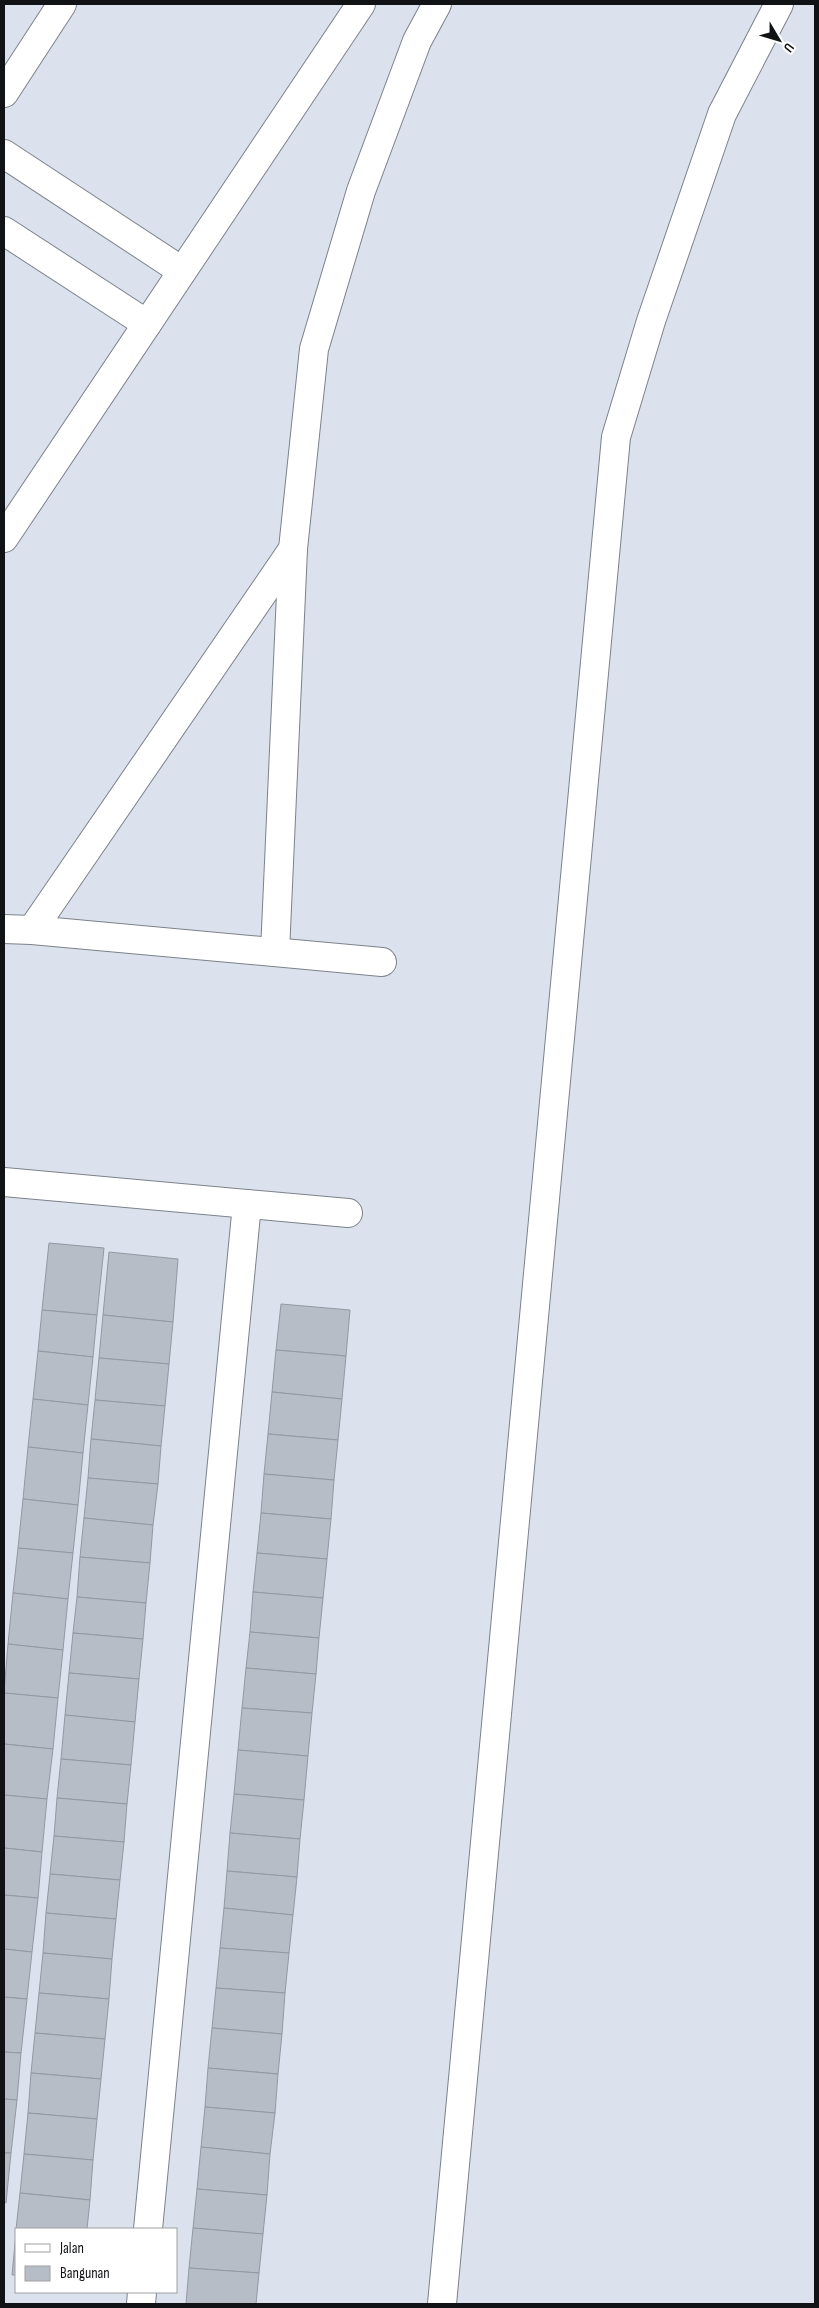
<svg xmlns="http://www.w3.org/2000/svg" width="819" height="2308" font-family="'Sofia Sans Condensed',sans-serif">
<style>
.building{fill:#b7bdc7;stroke:#9398a2}
.lines{fill:none;stroke-linecap:round;stroke-linejoin:round}
.minor-casing{stroke:#7c828b;stroke-width:30}
.minor{stroke:#fff;stroke-width:28}
</style>
<rect width="100%" height="100%" fill="#dce2ed"/>
<!-- building -->
<g class="building">
<path d="M49,1243l55,5 -7,67 -55,-5z"/>
<path d="M109,1252l69,7 -5,63 -70,-7z"/>
<path d="M281,1304l69,6 -4,46 -70,-6z"/>
<path d="M42,1310l55,5 -4,42 -55,-6z"/>
<path d="M103,1315l70,7 -4,42 -70,-6z"/>
<path d="M276,1350l70,6 -4,43 -70,-7z"/>
<path d="M38,1351l55,6 -5,48 -55,-6z"/>
<path d="M99,1358l70,6 -4,42 -70,-6z"/>
<path d="M272,1392l70,7 -4,41 -70,-6z"/>
<path d="M33,1399l55,6 -5,48 -55,-6z"/>
<path d="M95,1400l70,6 -4,40 -70,-7z"/>
<path d="M268,1434l70,6 -4,40 -70,-6z"/>
<path d="M91,1439l70,7 -3,38 -70,-6z"/>
<path d="M28,1447l55,6 -5,52 -55,-6z"/>
<path d="M264,1474l70,6 -3,39 -70,-6z"/>
<path d="M88,1478l70,6 -5,41 -69,-7z"/>
<path d="M23,1499l55,6 -5,48 -55,-5z"/>
<path d="M261,1513l70,6 -4,40 -70,-6z"/>
<path d="M84,1518l69,7 -3,38 -70,-6z"/>
<path d="M18,1548l55,5 -5,46 -55,-6z"/>
<path d="M257,1553l70,6 -4,39 -70,-6z"/>
<path d="M80,1557l70,6 -4,40 -69,-6z"/>
<path d="M253,1592l70,6 -4,40 -69,-6z"/>
<path d="M13,1593l55,6 -5,51 -55,-6z"/>
<path d="M77,1597l69,6 -3,36 -70,-6z"/>
<path d="M250,1632l69,6 -3,36 -70,-6z"/>
<path d="M73,1633l70,6 -4,40 -70,-6z"/>
<path d="M8,1644l55,6 -5,48 -54,-5z"/>
<path d="M246,1668l70,6 -4,39 -70,-5z"/>
<path d="M69,1673l70,6 -4,43 -70,-7z"/>
<path d="M4,1693l54,5 -5,51 -49,-5z"/>
<path d="M242,1708l70,5 -4,43 -70,-6z"/>
<path d="M65,1715l70,7 -4,43 -70,-6z"/>
<path d="M4,1744l49,5 -6,50 -43,-4z"/>
<path d="M238,1750l70,6 -4,44 -70,-6z"/>
<path d="M61,1759l70,6 -4,39 -70,-6z"/>
<path d="M234,1794l70,6 -4,39 -70,-6z"/>
<path d="M4,1795l43,4 -5,53 -38,-4z"/>
<path d="M57,1798l70,6 -3,38 -70,-6z"/>
<path d="M230,1833l70,6 -3,38 -70,-6z"/>
<path d="M54,1836l70,6 -4,38 -70,-6z"/>
<path d="M4,1848l38,4 -4,46 -34,-3z"/>
<path d="M227,1871l70,6 -4,38 -69,-7z"/>
<path d="M50,1874l70,6 -4,39 -70,-6z"/>
<path d="M4,1895l34,3 -6,54 -28,-3z"/>
<path d="M224,1908l69,7 -4,38 -69,-5z"/>
<path d="M46,1913l70,6 -4,40 -69,-6z"/>
<path d="M220,1948l69,5 -4,40 -69,-5z"/>
<path d="M4,1949l28,3 -5,47 -23,-2z"/>
<path d="M43,1953l69,6 -3,40 -70,-6z"/>
<path d="M216,1988l69,5 -3,41 -70,-6z"/>
<path d="M39,1993l70,6 -4,40 -70,-6z"/>
<path d="M4,1997l23,2 -6,54 -17,-1z"/>
<path d="M212,2028l70,6 -4,40 -70,-6z"/>
<path d="M35,2033l70,6 -4,40 -70,-6z"/>
<path d="M4,2052l17,1 -4,47 -13,-1z"/>
<path d="M208,2068l70,6 -3,39 -70,-6z"/>
<path d="M31,2073l70,6 -4,40 -69,-6z"/>
<path d="M4,2099l13,1 -6,53h-7z"/>
<path d="M205,2107l70,6 -5,41 -69,-7z"/>
<path d="M28,2113l69,6 -4,41 -69,-6z"/>
<path d="M201,2147l69,7 -3,41 -70,-6z"/>
<path d="M4,2153h7l-5,50 -2,-1z"/>
<path d="M24,2154l69,6 -3,40 -70,-7z"/>
<path d="M197,2189l70,6 -4,39 -70,-6z"/>
<path d="M20,2193l70,7 -3,29h-71z"/>
<path d="M193,2228l70,6 -4,39 -70,-5z"/>
<path d="M16,2233v42h-4z"/>
<path d="M189,2268l70,5 -3,31h-70z"/>
</g>
<g class="lines">
<!-- minor casing -->
<g class="minor-casing">
<g id="minor">
<path d="M4,93l58,-89"/>
<path d="M4,154l178,117"/>
<path d="M4,231l143,93"/>
<path d="M4,538l357,-534"/>
<path d="M4,929l28,1 350,32"/>
<path d="M32,930l261,-381"/>
<path d="M275,952l18,-403 21,-200 47,-158 56,-150 20,-37"/>
<path d="M4,1182l344,31"/>
<path d="M148,2229l99,-1025"/>
<path d="M141,2304l1,-12"/>
<path d="M442,2304l174,-1867 35,-116 71,-207 57,-110"/>
</g>
</g>
<!-- minor -->
<use href="#minor" class="minor"/>
</g>
<!-- border -->
<rect width="819" height="2308" fill="none" stroke="#101215" stroke-width="10"/>
<!-- legend -->
<rect x="15" y="2228" width="162" height="65" fill="#ffffff" stroke="#9fa0a1"/>
<rect x="25" y="2244" width="25" height="8" fill="#ffffff" stroke="#9fa0a1"/>
<text x="60" y="2253" font-size="15" fill="#101215">Jalan</text>
<rect x="25" y="2266" width="25" height="15" fill="#b7bdc7" stroke="#9fa0a1"/>
<text x="60" y="2278" font-size="15" fill="#101215">Bangunan</text>
<!-- north arrow -->
<g transform="translate(779 40) rotate(128)" stroke="#ffffff" stroke-width="4" paint-order="stroke">
<path d="M0-4L9 19L0 12L-9 19Z" fill="#101215"/>
<text y="-8" font-size="14" font-weight="bold" text-anchor="middle" fill="#101215">U</text>
</g>
</svg>
